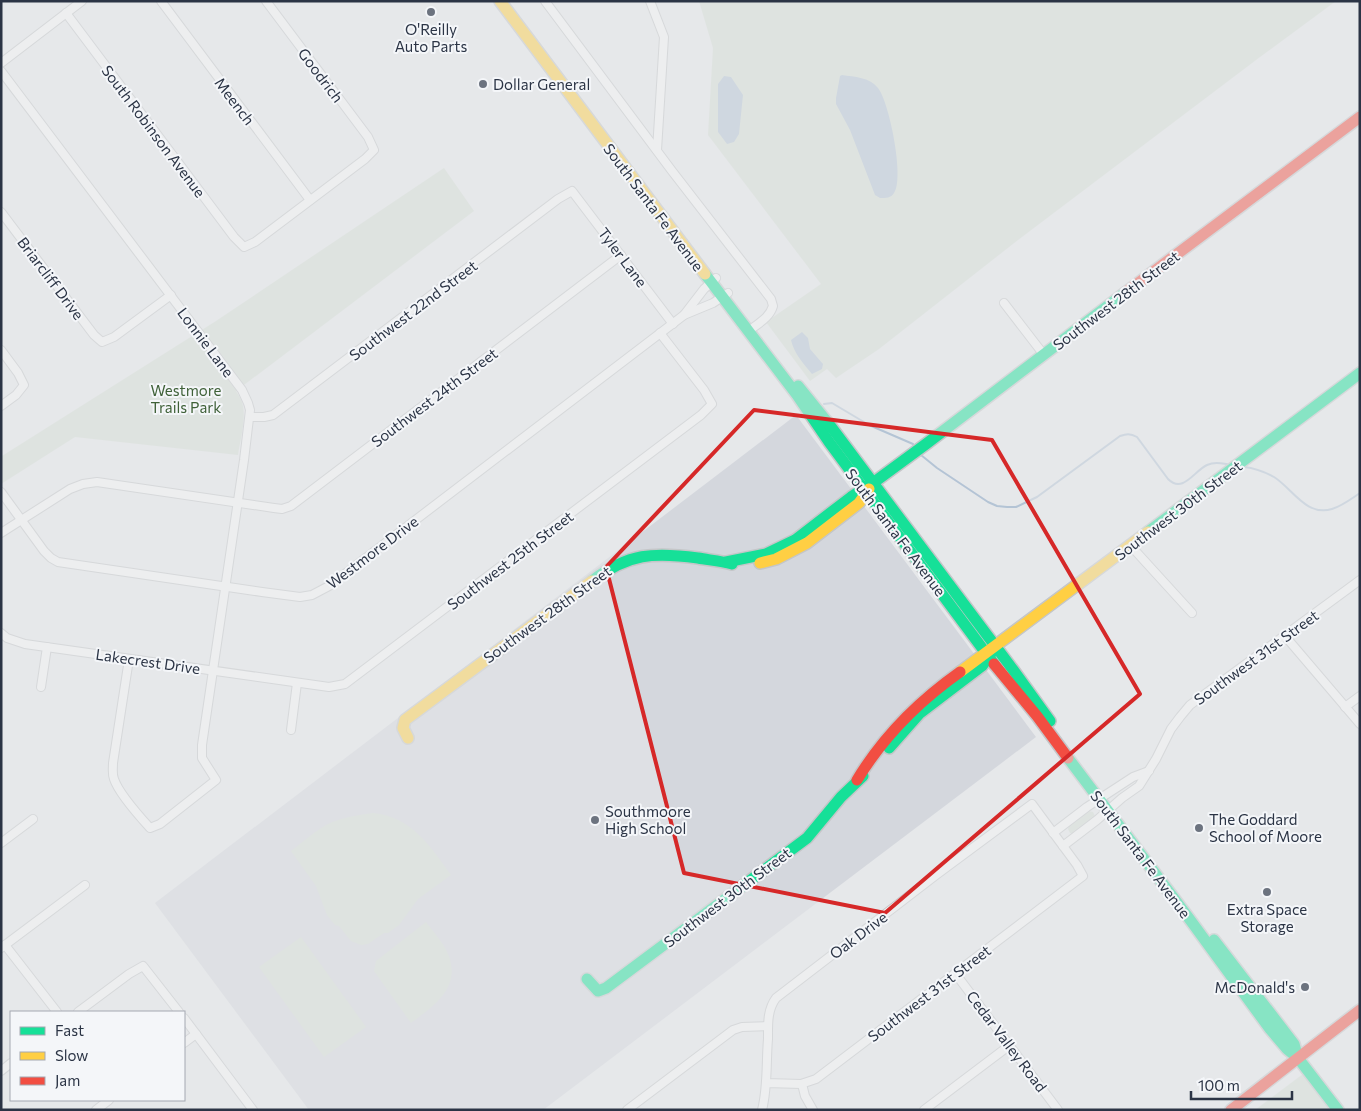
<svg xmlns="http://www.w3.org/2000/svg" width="1361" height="1111" font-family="Commissioner,sans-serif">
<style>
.built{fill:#d4d7dd}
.green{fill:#d6ded6}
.water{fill:#b4c4d5}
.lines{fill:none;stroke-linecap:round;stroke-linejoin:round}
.stream{stroke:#b4c4d5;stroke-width:2}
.street-casing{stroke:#c4c6c8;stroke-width:10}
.fast-casing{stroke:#c4c6c8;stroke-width:14}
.slow-casing{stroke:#c4c6c8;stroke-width:14}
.jam-casing{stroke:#c4c6c8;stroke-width:14}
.street{stroke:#f5f6f7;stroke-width:8}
.fast{stroke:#16e098;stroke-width:11}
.slow{stroke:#ffcf43;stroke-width:11}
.jam{stroke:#f24e42;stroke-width:11}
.marked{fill:none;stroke:#d62828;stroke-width:4;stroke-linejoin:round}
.poi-dot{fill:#6c737f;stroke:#f4f6f9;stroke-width:2}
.labels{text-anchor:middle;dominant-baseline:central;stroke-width:4;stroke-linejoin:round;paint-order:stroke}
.poi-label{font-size:15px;fill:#2b3445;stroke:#f4f6f9;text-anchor:start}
.street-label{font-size:15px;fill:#2b3445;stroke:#f4f6f9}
.park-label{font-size:15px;fill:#3f6138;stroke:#f4f6f9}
</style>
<rect width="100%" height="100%" fill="#e6e8ea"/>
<!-- built -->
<path class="built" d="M796,415l240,322 -493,373h-234l-154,-207z"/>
<!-- green -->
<g class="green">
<path d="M699,1h637l-76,56 -242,183 -139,109 -43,29 -9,-9 -17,12 -44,-59 55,-38 -113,-149 5,-87z"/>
<path d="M444,168l30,43 -238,180c3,5 6,9 7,15 3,14 -3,35 -5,49l-163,-18 -74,47 1,-28 214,-135z"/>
<path d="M1088,811l5,1 2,4 -1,4 -19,14 -5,-1 -2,-4 1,-3z"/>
<path d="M373,813c39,4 57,33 78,62l-33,24 -19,26 -11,8h-4l-16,11 -7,1 -10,-4 -12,-15 -4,-1 -8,-10 -11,-29 -25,-35c12,-9 25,-21 39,-28 14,-6 29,-8 43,-10z"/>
<path d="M426,922c7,10 17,20 22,32 14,33 -14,52 -37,69l-37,-52 2,-10z"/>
<path d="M301,937l65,90 -42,30 -65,-90z"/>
<path d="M1303,1074l28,36h-76z"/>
</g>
<!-- water -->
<g class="water">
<path d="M842,75c13,2 27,2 36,13 11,13 27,91 16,105 -3,5 -8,5 -14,5l-5,-3 -25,-65 -14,-26v-6l4,-22z"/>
<path d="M724,76l7,1 12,18 -4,39 -5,8 -7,2 -9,-12v-48z"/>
<path d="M802,332l6,6 2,11 13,15 -1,5 -10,5c-8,-10 -18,-20 -21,-34z"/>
</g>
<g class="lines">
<!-- stream -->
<g class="stream">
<path d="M824,404l8,-1 37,22 44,19"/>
<path d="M921,455l16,13 51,34 9,4 10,1h9l21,-10 83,-61c6,-2 10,-3 17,1l31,42c15,15 26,-8 39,-14 7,-3 13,-2 20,-1"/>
<path d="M1244,467c10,1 21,5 30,10 18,11 32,40 58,32 10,-3 19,-10 28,-16"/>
</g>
<!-- street casing -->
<g class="street-casing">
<g id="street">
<path d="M161,1l149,199"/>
<path d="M545,1l127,170 99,128 2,7c-3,10 -11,15 -19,21"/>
<path d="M650,1l14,36 -7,113"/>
<path d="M66,13l168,224 10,10 11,-5 110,-83 9,-9 -6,-13 -102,-136"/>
<path d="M1,63l81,-62"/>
<path d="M1,71l241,319 6,13 2,7 -6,50 -42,285v13l14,22 -56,44 -10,4c-10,-11 -31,-34 -36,-49 -2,-5 -1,-10 -1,-16l16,-104"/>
<path d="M1,212l93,123 8,7 12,-5 57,-42"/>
<path d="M1004,303l40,52"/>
<path d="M684,315l20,-26 12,-11"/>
<path d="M1,350l17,23 6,12 -8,10 -15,11"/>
<path d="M250,417h14l9,-2 285,-216 14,-8 101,133"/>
<path d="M1,492l43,59 7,7 7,4 204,30 38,5 12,-2 17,-9 355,-271 29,-12 15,-10"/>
<path d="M1,533l69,-44 13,-5 14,-2 177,26 8,1 9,-3 330,-251"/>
<path d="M1130,545l62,68"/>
<path d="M1,633l6,5 18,6 304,43 16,-3 356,-269 11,-11 -8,-14 -44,-57"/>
<path d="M1285,636l75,88"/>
<path d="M41,687l6,-40"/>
<path d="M1345,707l15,-11"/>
<path d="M291,730l6,-47"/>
<path d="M1053,833l34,-26 46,-30 16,-6"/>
<path d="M1,843l32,-24"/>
<path d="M1063,846l34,-26 25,-22 17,-12 17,-27 15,-30 9,-12 10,-12 170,-125"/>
<path d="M5,945l52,67"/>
<path d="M1,948l84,-63"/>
<path d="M955,973l103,137"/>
<path d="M78,1012l51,-38 14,-8 36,46"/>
<path d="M184,1018l69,92"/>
<path d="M184,1043l12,-9"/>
<path d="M1,1071l10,-8"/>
<path d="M802,1084l3,12 8,14"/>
<path d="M96,1110l13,-10"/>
<path d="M627,1110l106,-80 9,-3 26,-1"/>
<path d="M762,1110c6,-23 4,-48 6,-71 0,-14 -1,-29 8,-41l160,-123 96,-71 45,61 6,11 -267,203 -15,5 -35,-1"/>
<path d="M924,1110l86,-65"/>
</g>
</g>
<!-- fast casing -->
<g class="fast-casing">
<g id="fast">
<path d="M705,274l92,121 32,47 165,222"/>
<path d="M798,386l34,42 182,243 36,50"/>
<path d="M1148,532l212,-159"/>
<path d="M726,562l40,-8 29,-14 56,-43 22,-14 53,-39 199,-151"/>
<path d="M592,581c36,-28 62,-29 106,-23 11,2 23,3 34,6"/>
<path d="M889,748l30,-34 63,-48 10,-14"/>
<path d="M1068,758l120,159 82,112 17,20 11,9 40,52"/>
<path d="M1214,940l80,104 4,14"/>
<path d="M587,979l11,12 8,-3 201,-150 34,-41 22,-21"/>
</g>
</g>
<!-- slow casing -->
<g class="slow-casing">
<g id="slow">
<path d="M500,1l205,273"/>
<path d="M760,563l16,-4 31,-16 52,-40 10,-14"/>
<path d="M960,672l188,-140"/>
<path d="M408,738l-5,-10 2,-8 187,-139"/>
</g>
</g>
<!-- jam casing -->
<g class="jam-casing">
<g id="jam">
<path d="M1125,293l235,-176"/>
<path d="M994,664l43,52 31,42"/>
<path d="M857,780c26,-43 62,-79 103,-108"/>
<path d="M1231,1110l129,-100"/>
</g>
</g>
<!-- street -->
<use href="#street" class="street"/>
<!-- fast -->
<use href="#fast" class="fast"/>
<!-- slow -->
<use href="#slow" class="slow"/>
<!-- jam -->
<use href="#jam" class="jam"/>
</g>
<!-- marked area -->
<path d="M0 0H1361V1111H0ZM754,410l238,30 148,254 -255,219 -201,-40 -78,-306z" fill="#e6e8ea" fill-opacity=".55" fill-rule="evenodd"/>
<path class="marked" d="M754,410l238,30 148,254 -255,219 -201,-40 -78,-306z"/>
<!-- markers -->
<g class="poi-dot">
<circle cx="431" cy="12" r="5"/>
<circle cx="483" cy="84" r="5"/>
<circle cx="595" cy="820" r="5"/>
<circle cx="1199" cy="828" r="5"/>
<circle cx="1267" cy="892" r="5"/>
<circle cx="1305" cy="987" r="5"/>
</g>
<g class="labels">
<!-- poi labels -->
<g class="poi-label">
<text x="431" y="29" text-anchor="middle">O'Reilly<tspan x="431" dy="17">Auto Parts</tspan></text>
<text x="493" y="84">Dollar General</text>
<text x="605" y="811">Southmoore<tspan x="605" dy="17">High School</tspan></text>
<text x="1209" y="819">The Goddard<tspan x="1209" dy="17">School of Moore</tspan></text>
<text x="1267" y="909" text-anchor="middle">Extra Space<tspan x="1267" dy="17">Storage</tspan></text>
<text x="1295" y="987" text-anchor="end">McDonald's</text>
</g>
<!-- street labels -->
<g class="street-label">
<text transform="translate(321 75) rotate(53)">Goodrich</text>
<text transform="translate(235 101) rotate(53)">Meench</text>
<text transform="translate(154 131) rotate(53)">South Robinson Avenue</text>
<text transform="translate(654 207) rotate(53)">South Santa Fe Avenue</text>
<text transform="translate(623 257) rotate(53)">Tyler Lane</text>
<text transform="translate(51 278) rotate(53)">Briarcliff Drive</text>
<text transform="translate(1116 300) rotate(-37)">Southwest 28th Street</text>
<text transform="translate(413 310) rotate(-37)">Southwest 22nd Street</text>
<text transform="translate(206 342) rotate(53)">Lonnie Lane</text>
<text transform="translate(434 397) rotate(-37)">Southwest 24th Street</text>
<text transform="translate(1178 510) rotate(-37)">Southwest 30th Street</text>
<text transform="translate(896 532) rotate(53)">South Santa Fe Avenue</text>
<text transform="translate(372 552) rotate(-37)">Westmore Drive</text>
<text transform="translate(510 560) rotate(-37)">Southwest 25th Street</text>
<text transform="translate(547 614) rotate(-36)">Southwest 28th Street</text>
<text transform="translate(1256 657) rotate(-36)">Southwest 31st Street</text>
<text transform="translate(148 661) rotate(8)">Lakecrest Drive</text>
<text transform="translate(1141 854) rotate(53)">South Santa Fe Avenue</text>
<text transform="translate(727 897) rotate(-37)">Southwest 30th Street</text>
<text transform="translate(858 935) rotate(-37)">Oak Drive</text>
<text transform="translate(929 993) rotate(-37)">Southwest 31st Street</text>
<text transform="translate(1007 1041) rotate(53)">Cedar Valley Road</text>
</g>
<!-- park labels -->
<g class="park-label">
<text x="186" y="390">Westmore<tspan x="186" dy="17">Trails Park</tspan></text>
</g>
</g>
<!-- border -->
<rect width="1361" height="1111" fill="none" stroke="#2b3445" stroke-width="5"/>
<!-- legend -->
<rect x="10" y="1011" width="175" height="90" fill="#f4f6f9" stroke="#a4a8b1"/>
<rect x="20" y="1027" width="25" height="8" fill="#16e098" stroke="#a4a8b1"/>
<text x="55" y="1036" font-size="15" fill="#2b3445">Fast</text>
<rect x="20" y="1052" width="25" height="8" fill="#ffcf43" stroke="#a4a8b1"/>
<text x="55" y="1061" font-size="15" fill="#2b3445">Slow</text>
<rect x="20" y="1077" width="25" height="8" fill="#f24e42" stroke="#a4a8b1"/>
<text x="55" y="1086" font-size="15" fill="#2b3445">Jam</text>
<!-- scale -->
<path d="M1191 1091v8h101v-8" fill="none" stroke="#2b3445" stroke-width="2.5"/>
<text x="1198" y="1091" font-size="15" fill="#2b3445" stroke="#f4f6f9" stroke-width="4" paint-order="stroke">100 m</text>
</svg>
